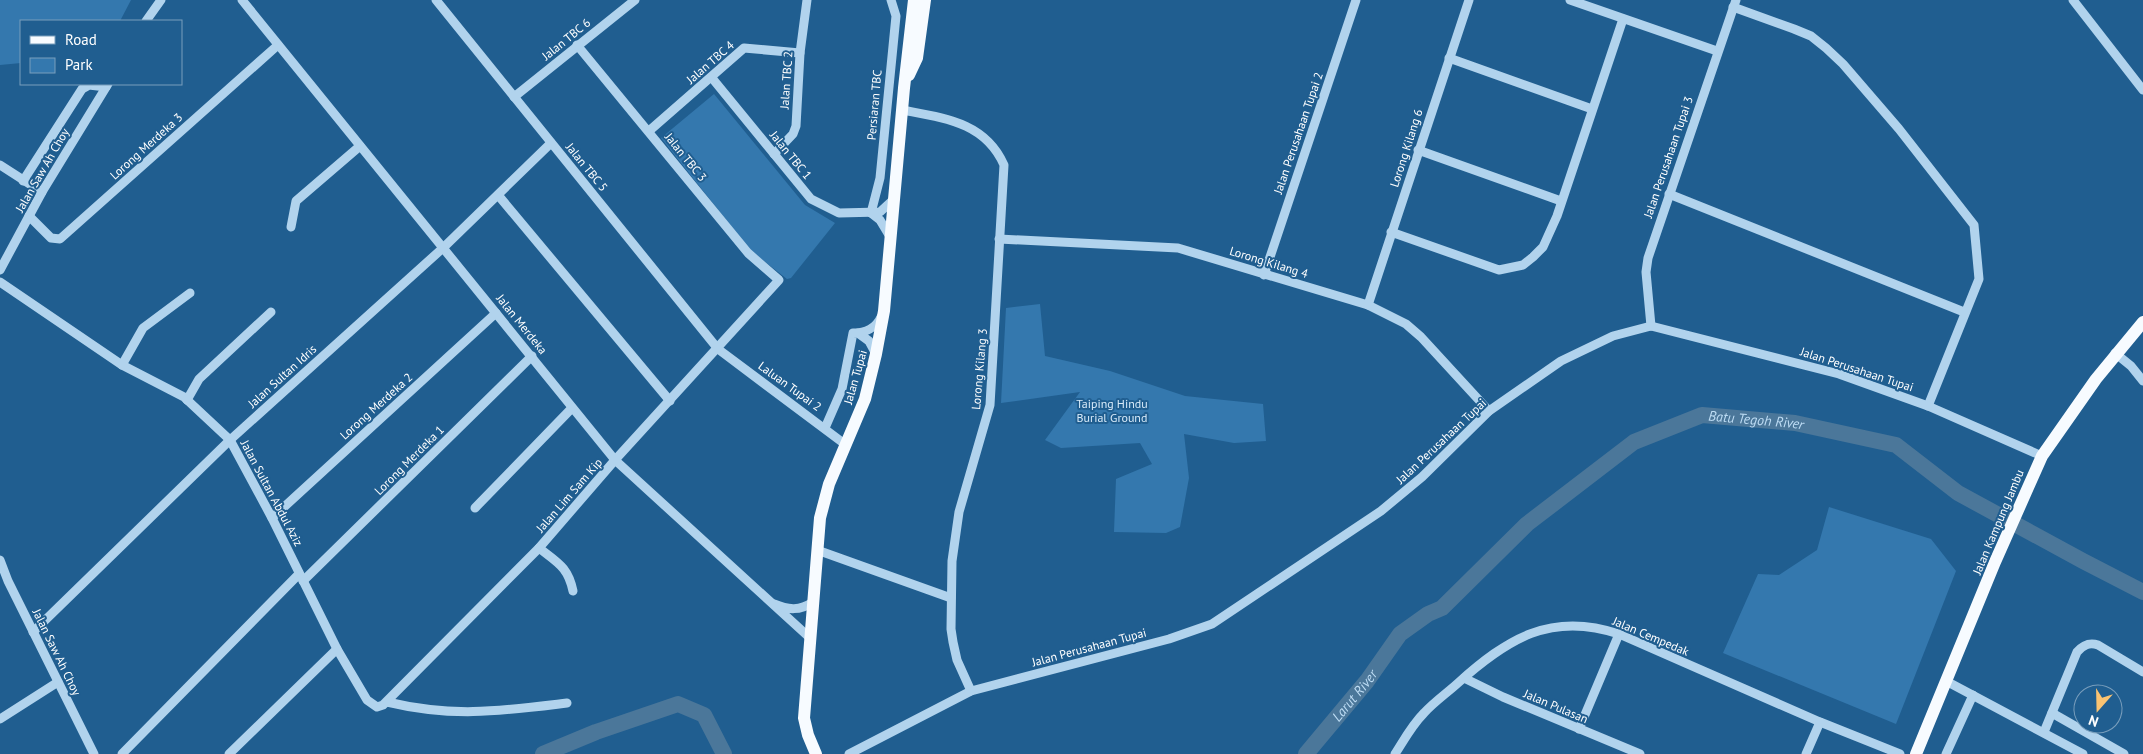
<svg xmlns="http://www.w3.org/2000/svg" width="2143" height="754" font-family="'PT Sans',sans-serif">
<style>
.green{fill:#3478ae}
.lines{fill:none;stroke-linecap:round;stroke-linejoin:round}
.river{stroke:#4b779a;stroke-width:16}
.minor{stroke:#b1d3ed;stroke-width:9}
.major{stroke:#f7fbff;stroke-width:12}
.labels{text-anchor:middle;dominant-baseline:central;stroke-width:4;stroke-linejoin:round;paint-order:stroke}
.street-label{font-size:12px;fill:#fff;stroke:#205e90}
.park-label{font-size:12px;fill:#d7eaf9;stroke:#205e90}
.water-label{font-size:14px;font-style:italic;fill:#bddcf4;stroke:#205e90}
</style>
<rect width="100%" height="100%" fill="#205e90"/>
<!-- green -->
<g class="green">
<path d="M0,0h131l-11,21h-99v42l-21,2z"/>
<path d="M714,94l91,111 30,18 -44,55 -4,1 -36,-28 -90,-113z"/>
<path d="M1040,304l5,52 65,15 75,25 78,8 3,37 -32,2 -50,-9 5,44 -9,49 -14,6 -52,-1 2,-53 36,-15 -12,-21 -79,5 -16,-8 35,-48 -79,11 5,-95z"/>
<path d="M1829,507l102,32 25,32 -60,153 -173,-71 35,-79 21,1 38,-25z"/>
</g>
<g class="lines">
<!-- river -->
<g class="river">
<path d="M543,754l53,-22 82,-28 26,11 20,39"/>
<path id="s1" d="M1306,754l61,-73 33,-47 28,-20 14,-6 85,-84 107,-82 68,-27 93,8 101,22 62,48 125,68 60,31"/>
</g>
<!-- minor -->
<g class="minor">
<path d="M242,0l373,460 195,178"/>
<path d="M436,0l282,349 128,96"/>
<path d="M1570,0l147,51"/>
<path d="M2073,0l70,90"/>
<path d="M1733,7l61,22 17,7 15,12 17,16 56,65 75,96 5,54 -51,127"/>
<path d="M146,21l15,-21"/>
<path d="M1449,58l143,51"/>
<path d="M712,78l99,121 28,14 41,-1 13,-12"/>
<path d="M514,97l121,-97"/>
<path d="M902,110c42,8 83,12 102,55l-14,240 -31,107 -7,49 -1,68 2,13 4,18 14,31"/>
<path d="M649,131l95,-83 56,5"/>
<path d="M1418,150l143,51"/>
<path d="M774,154l19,-20 3,-8 4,-73 7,-53"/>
<path d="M0,165l42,27"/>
<path d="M23,181l59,-92 7,-4 17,2"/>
<path d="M1669,194l295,118"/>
<path d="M498,195l172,206"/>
<path d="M871,213l9,-35 16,-162 -5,-16"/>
<path d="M871,213l9,7 9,15"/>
<path d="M29,216l22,22 9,1 218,-194"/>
<path d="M291,227l5,-26 64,-55"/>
<path d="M1391,232l108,38 24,-5 10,-8 10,-10 14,-31 66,-197"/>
<path d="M999,239l179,9 190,57 38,19 15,13 68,74"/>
<path d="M0,270l42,-78 66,-108"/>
<path d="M1264,275l92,-275"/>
<path d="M0,282l122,83 62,32 46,43 42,78 65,131 30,51 10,7 6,-2 156,-157 76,-88 164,-180 -31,-27 -171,-208"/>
<path d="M1368,305l101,-305"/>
<path d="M1651,326l-5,-54 2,-14 88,-258"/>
<path d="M858,333l11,8 7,13"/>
<path d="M2115,353l16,13 12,15"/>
<path d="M122,365l21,-37 47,-35"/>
<path d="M187,400l12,-21 72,-67"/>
<path d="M825,428l17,-39 11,-56c12,0 23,-5 28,-16"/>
<path d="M475,508l97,-100"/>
<path d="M272,518l224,-205"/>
<path d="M539,548c19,15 29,19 34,43"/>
<path d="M817,550l134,48"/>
<path d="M0,560l8,21 86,173"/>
<path d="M303,581l229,-225"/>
<path d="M774,604c14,6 26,7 39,-2"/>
<path d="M33,632l197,-192 214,-193 107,-104"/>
<path d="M1464,678l39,19 137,57"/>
<path d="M1946,681l137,73"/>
<path d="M387,702c67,16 114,9 180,1"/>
<path d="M2052,713l72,41"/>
<path d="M0,719l58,-37"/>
<path d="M1579,729l40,-95"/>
<path d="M2044,732l33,-80c6,-7 12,-10 21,-7l45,27"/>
<path d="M122,754l177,-180"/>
<path d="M229,754l108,-105"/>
<path d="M849,754l122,-63 198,-52 43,-15 169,-113 41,-34 67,-66 72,-50 52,-25 38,-10 188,48 89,32 114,50"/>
<path d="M1395,754c9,-14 17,-29 29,-41 10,-11 23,-20 34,-30 49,-44 93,-72 161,-49l201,88 80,32"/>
<path d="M1806,754l14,-32"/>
<path d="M1946,754l27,-59"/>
</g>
<!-- major -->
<g class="major">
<path d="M909,75l8,-17 8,-58"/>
<path d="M816,754l-8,-19 -4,-17 16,-200 9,-34 36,-85 11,-45 8,-43 20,-223 10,-88"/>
<path d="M1916,754l79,-192 47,-106 54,-77 47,-57"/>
</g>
</g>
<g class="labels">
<!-- street labels -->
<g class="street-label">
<text transform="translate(566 39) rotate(-39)">Jalan TBC 6</text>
<text transform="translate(710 62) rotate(-41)">Jalan TBC 4</text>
<text transform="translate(786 80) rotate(-86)">Jalan TBC 2</text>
<text transform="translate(874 105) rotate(-85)">Persiaran TBC</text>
<text transform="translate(1298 133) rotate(-71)">Jalan Perusahaan Tupai 2</text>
<text transform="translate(146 146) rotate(-42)">Lorong Merdeka 3</text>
<text transform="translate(1406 148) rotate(-72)">Lorong Kilang 6</text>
<text transform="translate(791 155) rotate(51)">Jalan TBC 1</text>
<text transform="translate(686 157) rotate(51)">Jalan TBC 3</text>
<text transform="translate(1668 157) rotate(-71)">Jalan Perusahaan Tupai 3</text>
<text transform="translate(587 167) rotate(51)">Jalan TBC 5</text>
<text transform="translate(42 170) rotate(-60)">Jalan Saw Ah Choy</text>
<text transform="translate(1269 262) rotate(17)">Lorong Kilang 4</text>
<text transform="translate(522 324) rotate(51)">Jalan Merdeka</text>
<text transform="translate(979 369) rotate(-85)">Lorong Kilang 3</text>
<text transform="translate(1857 369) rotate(18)">Jalan Perusahaan Tupai</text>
<text transform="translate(282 376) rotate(-42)">Jalan Sultan Idris</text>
<text transform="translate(855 377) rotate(-74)">Jalan Tupai</text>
<text transform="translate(790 386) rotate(36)">Laluan Tupai 2</text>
<text transform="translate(376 406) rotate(-42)">Lorong Merdeka 2</text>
<text transform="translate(1441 441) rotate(-43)">Jalan Perusahaan Tupai</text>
<text transform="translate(409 460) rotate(-45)">Lorong Merdeka 1</text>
<text transform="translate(272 493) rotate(62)">Jalan Sultan Abdul Aziz</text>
<text transform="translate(569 495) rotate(-49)">Jalan Lim Sam Kip</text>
<text transform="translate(1998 522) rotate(-67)">Jalan Kampung Jambu</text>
<text transform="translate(1651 636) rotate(23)">Jalan Cempedak</text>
<text transform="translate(1089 647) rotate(-15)">Jalan Perusahaan Tupai</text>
<text transform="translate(57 652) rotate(64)">Jalan Saw Ah Choy</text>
<text transform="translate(1556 706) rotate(23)">Jalan Pulasan</text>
</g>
<!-- park labels -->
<g class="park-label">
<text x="1112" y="403">Taiping Hindu<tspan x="1112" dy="14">Burial Ground</tspan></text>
</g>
<!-- water labels -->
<g class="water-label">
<text stroke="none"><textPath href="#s1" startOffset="584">Batu Tegoh River</textPath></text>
<text stroke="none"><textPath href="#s1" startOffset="76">Larut River</textPath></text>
</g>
</g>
<!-- legend -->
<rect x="20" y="20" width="162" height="65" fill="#205e90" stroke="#799ebc"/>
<rect x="30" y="36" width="25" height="8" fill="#f7fbff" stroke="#799ebc"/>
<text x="65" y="45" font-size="15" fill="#ffffff">Road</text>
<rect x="30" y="58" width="25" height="15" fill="#3478ae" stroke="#799ebc"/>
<text x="65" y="70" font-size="15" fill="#ffffff">Park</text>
<!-- north arrow -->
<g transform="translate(2098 709) rotate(200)"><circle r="24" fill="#205e90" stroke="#799ebc"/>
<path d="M0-4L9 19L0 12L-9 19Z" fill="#fac372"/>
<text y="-8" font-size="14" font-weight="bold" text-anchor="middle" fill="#ffffff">N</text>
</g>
</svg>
